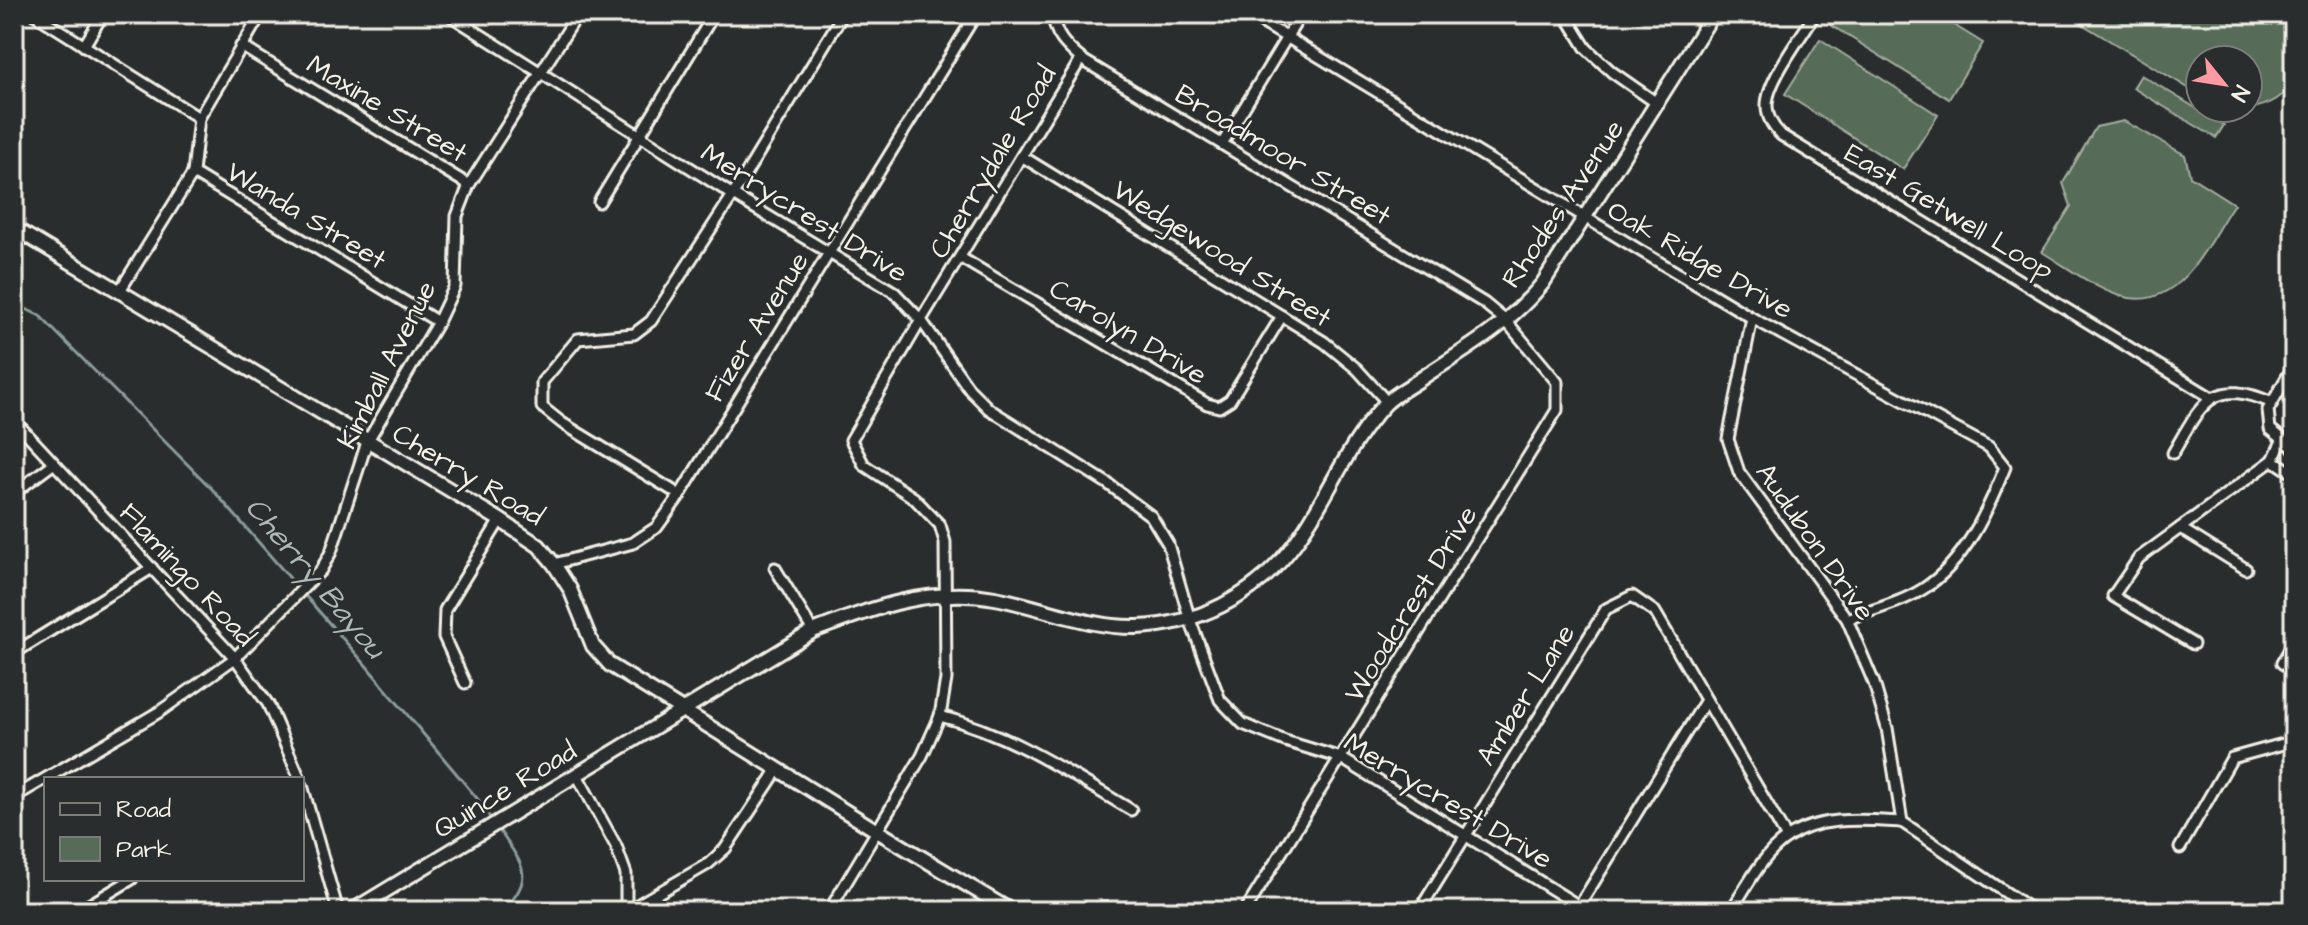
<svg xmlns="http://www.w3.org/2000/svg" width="2308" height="925" font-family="'Architects Daughter',sans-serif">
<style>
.green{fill:#566c58;stroke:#a5aea0;stroke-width:2}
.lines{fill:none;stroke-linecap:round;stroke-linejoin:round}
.stream{stroke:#8c9c9c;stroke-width:3}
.minor-casing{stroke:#f4f1e8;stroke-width:15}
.major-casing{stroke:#f4f1e8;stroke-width:18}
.minor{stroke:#2a2d2e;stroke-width:9}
.major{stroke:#2a2d2e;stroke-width:12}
.labels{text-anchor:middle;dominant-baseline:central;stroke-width:6;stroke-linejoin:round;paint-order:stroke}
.street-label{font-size:28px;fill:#f4f1e8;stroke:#2a2d2e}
.water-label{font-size:30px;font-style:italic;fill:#aeb9b5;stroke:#2a2d2e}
</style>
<rect width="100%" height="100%" fill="#2a2d2e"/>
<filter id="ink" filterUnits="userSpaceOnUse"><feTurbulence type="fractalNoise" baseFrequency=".0125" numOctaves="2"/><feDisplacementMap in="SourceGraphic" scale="16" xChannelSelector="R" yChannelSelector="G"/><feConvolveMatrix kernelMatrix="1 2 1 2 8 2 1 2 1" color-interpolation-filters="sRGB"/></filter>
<g filter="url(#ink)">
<!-- green -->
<g class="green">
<path d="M1836,14h100l47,29 -34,56 -120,-75z"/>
<path d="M2294,14v69c-16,21 -38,28 -64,26l-2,3 -7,-4h27v-48h-48v35l-133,-80z"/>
<path d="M1820,39l118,76 -35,54 -118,-75z"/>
<path d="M2141,75l83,50 -8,13 -83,-50z"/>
<path d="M2124,121l61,34 5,21 44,28c-14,20 -25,44 -41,63 -50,64 -98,17 -151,-15l29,-46 -8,-23 33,-56z"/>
</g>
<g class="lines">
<!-- stream -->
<g class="stream">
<path d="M14,303l26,13 173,174 151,173 117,140 11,18"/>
<path d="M497,827c23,35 42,49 5,84"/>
</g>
<!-- minor casing -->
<g class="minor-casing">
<g id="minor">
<path d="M34,14l165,104"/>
<path d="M448,14l285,181 161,97 27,28 49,70 19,19 118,74 44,33 17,28 22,76 30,80 23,24 42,17 56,17 238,148"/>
<path d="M1053,14c1,21 13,32 28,45l403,244 23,19 50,60v28l-312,501"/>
<path d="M1248,14l504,304 237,129 16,20c-17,44 -41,96 -82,122 -22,14 -51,21 -76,30"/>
<path d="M1484,14h10"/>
<path d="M1565,14l21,34 26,24 46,32"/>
<path d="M1815,14c-13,22 -49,68 -48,92 0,12 6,21 14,29l431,263"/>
<path d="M84,46l19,-32"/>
<path d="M241,46l228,139"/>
<path d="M1222,144l79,-130"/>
<path d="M1023,157l301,185 33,27 30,33"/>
<path d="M193,173l245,149"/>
<path d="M599,202l115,-188"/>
<path d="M961,258l246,146 12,3 11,-7 52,-84"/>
<path d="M119,292l74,-119 6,-55 62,-104"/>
<path d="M1752,318l-24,121 11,33 108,147 27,64 13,45 15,94 131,89"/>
<path d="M2294,365l-26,45 2,19 24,19"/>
<path d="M14,420l221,238 33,46 32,75"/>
<path d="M2173,453c28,-48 38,-77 99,-50"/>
<path d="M2273,460l21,14"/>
<path d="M14,493l39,-29"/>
<path d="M680,495l-118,-72 -20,-16v-25l36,-43 56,-5 17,-13 82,-126 110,-181"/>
<path d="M2180,528l66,41"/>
<path d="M554,564l79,-21 24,-16 23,-32 296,-481"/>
<path d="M775,568l38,63"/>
<path d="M2294,642l-12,21 12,8"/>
<path d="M2193,644l-80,-48 26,-38 134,-98 9,-19"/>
<path d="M14,653l138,-85"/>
<path d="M465,683l-21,-46 1,-27 55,-90"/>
<path d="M940,716c73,19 127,56 191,94"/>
<path d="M577,775l39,71 10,28v37"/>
<path d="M302,785l36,126"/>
<path d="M14,797l145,-85 76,-54 86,-88 10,-18 36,-110 71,-120 17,-36 2,-70 12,-31 109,-171"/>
<path d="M2180,848l52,-90 62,-17"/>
<path d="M1578,908l128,-208"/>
<path d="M79,911l53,-32"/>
<path d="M627,911l81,-47 17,-15 53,-80"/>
<path d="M829,911l93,-155 18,-40 6,-37 -1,-137 -5,-17 -26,-27 -50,-33 -13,-25 70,-120 160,-261"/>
<path d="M1419,911l187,-302 26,-13 23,16 132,226"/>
<path d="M1731,911c16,-25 31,-56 56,-73 33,-23 78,-18 115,-16"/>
</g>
</g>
<!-- major casing -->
<g class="major-casing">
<g id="major">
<path d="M14,228l486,292 39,26 15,18 16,25 23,57 17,19 267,166 134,80"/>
<path d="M352,911l461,-280c60,-23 118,-45 182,-33 48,9 93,30 142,29 59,-2 116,-30 152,-76 36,-45 56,-105 96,-147 11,-11 28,-19 40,-28 43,-28 86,-53 118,-93l170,-269"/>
</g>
</g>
<!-- minor -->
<use href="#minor" class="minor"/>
<!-- major -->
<use href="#major" class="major"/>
</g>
</g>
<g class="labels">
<!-- street labels -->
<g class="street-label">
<text transform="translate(387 109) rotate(31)">Maxine Street</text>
<text transform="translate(1283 155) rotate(31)">Broadmoor Street</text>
<text transform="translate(993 162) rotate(-59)">Cherrydale Road</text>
<text transform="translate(1563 204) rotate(-56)">Rhodes Avenue</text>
<text transform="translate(1949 212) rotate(31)">East Getwell Loop</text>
<text transform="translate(804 213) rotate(32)">Merrycrest Drive</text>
<text transform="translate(306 216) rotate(31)">Wanda Street</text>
<text transform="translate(1222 254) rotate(32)">Wedgewood Street</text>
<text transform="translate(1700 260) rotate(30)">Oak Ridge Drive</text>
<text transform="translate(757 327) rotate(-58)">Fizer Avenue</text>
<text transform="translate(1128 332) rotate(31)">Carolyn Drive</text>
<text transform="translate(387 365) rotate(-63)">Kimball Avenue</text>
<text transform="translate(468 475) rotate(31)">Cherry Road</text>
<text transform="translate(1815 542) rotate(55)">Audubon Drive</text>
<text transform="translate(187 575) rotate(47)">Flamingo Road</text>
<text transform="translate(1411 604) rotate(-58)">Woodcrest Drive</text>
<text transform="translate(1526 695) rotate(-58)">Amber Lane</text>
<text transform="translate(505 790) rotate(-31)">Quince Road</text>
<text transform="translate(1448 801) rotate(31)">Merrycrest Drive</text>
</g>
<!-- water labels -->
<g class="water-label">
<text transform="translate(315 578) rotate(50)">Cherry Bayou</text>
</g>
</g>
<!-- margin -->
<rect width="2308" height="925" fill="none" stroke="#2a2d2e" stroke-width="48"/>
<rect x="24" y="24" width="2260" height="877" fill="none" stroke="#f4f1e8" stroke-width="3" filter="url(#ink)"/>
<!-- legend -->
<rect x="44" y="777" width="260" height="104" fill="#2a2d2e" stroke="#7b7b78" stroke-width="2"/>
<rect x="60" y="803" width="40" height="12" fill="#2a2d2e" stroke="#7b7b78" stroke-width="2"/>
<text x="116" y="817" font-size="24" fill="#f4f1e8">Road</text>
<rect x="60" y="837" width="40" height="24" fill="#566c58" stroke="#7b7b78" stroke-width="2"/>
<text x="116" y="857" font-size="24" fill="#f4f1e8">Park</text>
<!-- north arrow -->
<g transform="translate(2224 84) rotate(120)"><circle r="38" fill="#2a2d2e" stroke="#7b7b78" stroke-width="2"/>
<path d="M0-6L14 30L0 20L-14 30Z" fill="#ff9aa2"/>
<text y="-12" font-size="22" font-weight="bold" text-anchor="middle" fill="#f4f1e8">N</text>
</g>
</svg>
